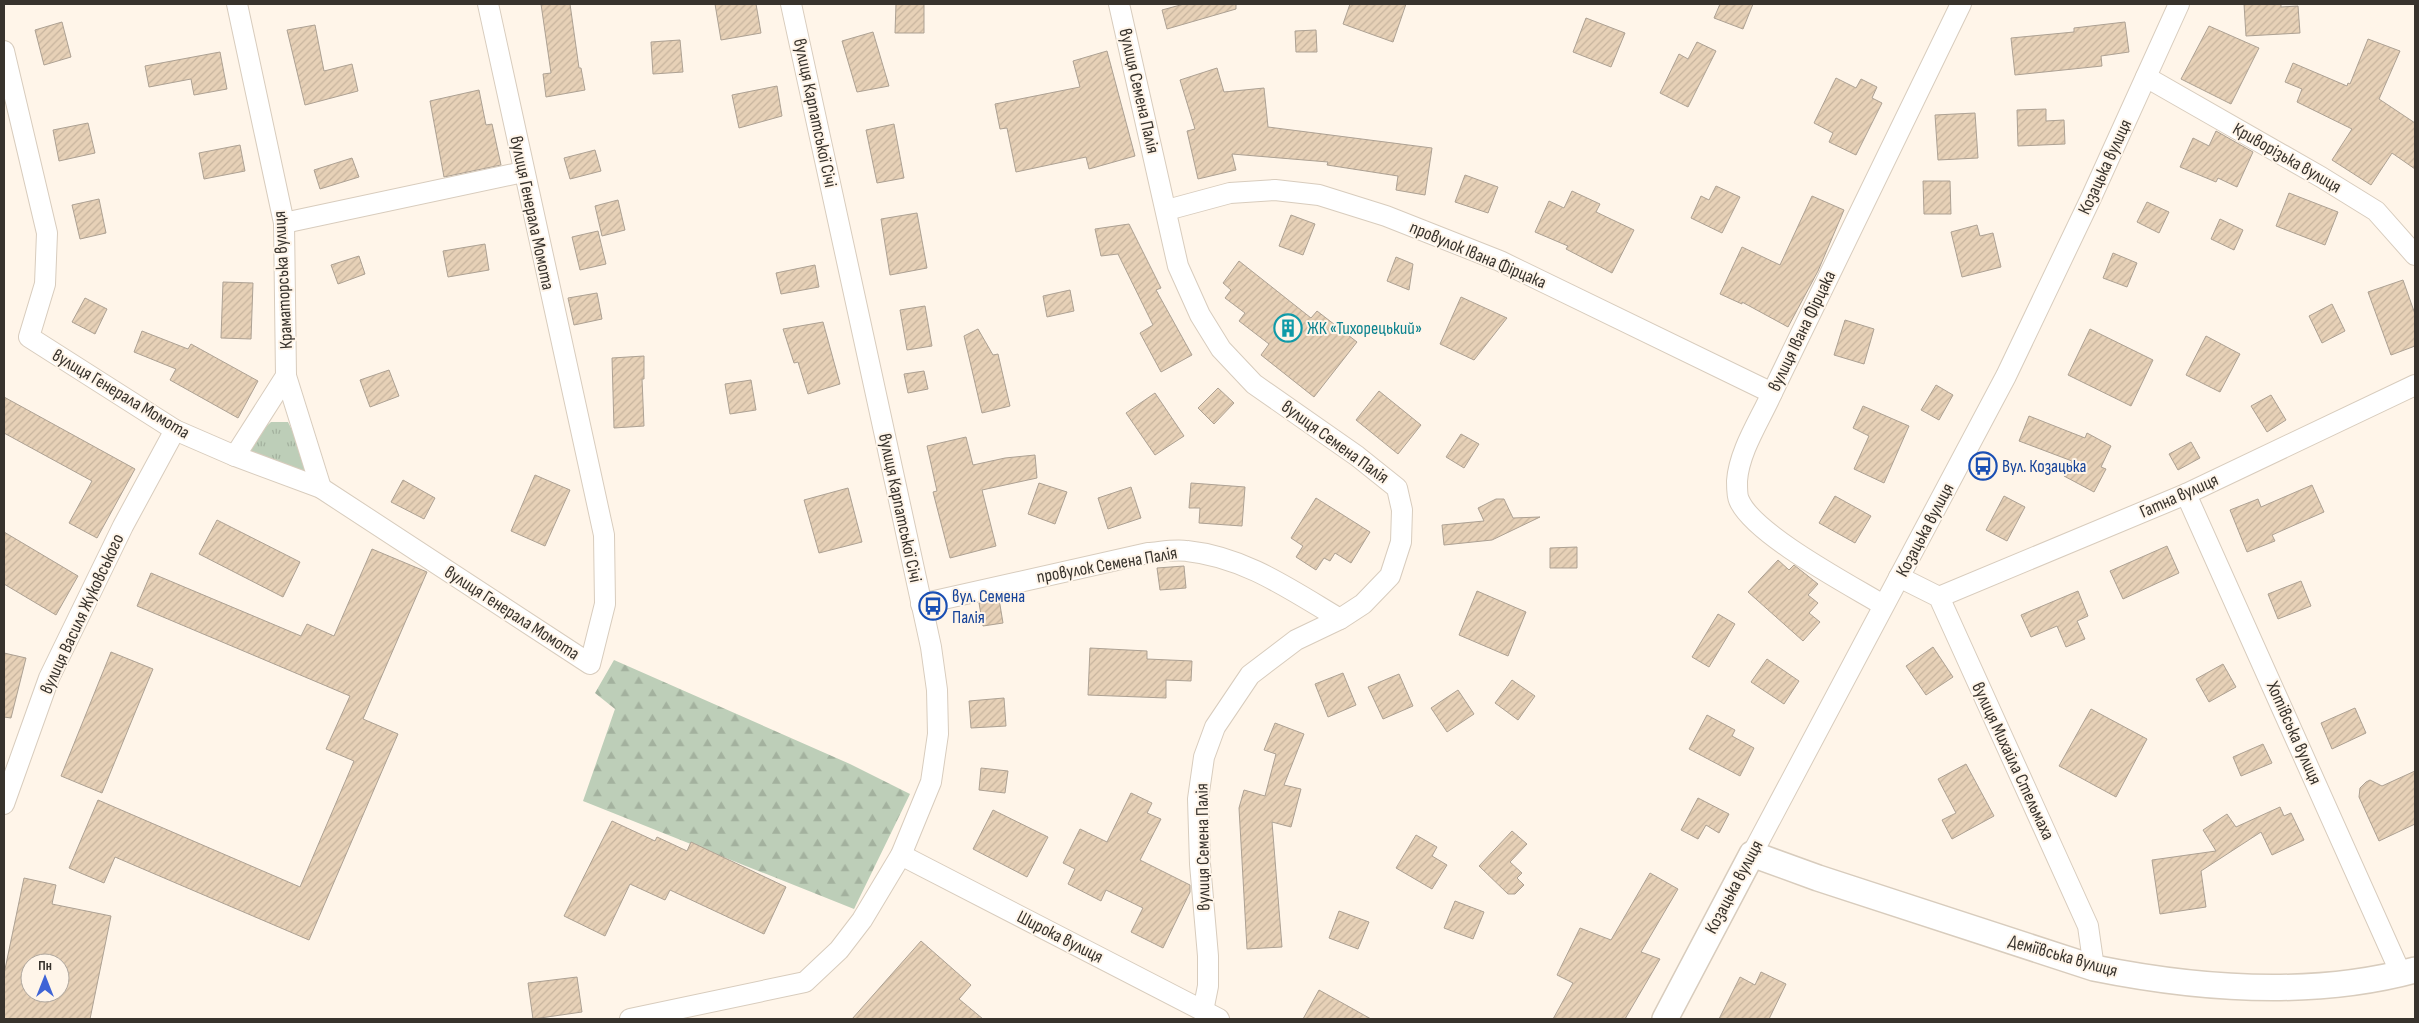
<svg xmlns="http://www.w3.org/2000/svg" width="2419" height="1023" font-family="'Sofia Sans Condensed',sans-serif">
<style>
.grass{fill:url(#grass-tufts)}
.forest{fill:url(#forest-firs)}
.building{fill:url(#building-hatch);stroke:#ada193;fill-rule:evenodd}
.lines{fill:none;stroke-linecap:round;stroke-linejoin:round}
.minor-casing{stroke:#d8ccbd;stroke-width:22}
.tertiary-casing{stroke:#d8ccbd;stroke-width:28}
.minor{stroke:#fff;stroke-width:20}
.tertiary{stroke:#fff;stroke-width:25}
.labels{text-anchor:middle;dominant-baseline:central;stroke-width:4;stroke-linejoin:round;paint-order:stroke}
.street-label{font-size:18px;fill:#38332d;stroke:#fff5e9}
.culture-label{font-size:18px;fill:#0d838f;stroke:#fff5e9;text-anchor:start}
.transit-label{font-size:18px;fill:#164399;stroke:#fff5e9;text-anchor:start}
</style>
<defs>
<pattern id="grass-tufts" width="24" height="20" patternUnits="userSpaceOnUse" patternTransform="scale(1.25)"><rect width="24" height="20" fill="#bdceb8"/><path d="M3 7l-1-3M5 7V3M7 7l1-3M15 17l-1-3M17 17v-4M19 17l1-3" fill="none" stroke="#a3b19e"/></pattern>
<pattern id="forest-firs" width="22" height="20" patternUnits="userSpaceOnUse" patternTransform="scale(1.25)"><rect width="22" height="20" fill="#bdceb8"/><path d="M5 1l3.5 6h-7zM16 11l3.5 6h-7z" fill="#a3b19e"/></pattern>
<pattern id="building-hatch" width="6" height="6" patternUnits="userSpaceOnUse" patternTransform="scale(1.25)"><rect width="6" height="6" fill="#e7d1b7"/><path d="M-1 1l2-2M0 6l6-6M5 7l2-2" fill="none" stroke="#c7b49e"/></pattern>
</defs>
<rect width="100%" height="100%" fill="#fff5e9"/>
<!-- grass -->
<path class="grass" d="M271,422h17l16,32 3,13 -4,8 -43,-16 -10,-9 8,-16z"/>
<!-- forest -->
<path class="forest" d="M614,660l236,104 60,30 -56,115 -271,-108 32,-92 -20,-16z"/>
<!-- building -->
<g class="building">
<path d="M541,4h29l9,64h2l4,22 -39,7 -3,-23 8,-1z"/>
<path d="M715,4h41l5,29 -40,7z"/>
<path d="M896,4h28v29h-29z"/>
<path d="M1184,4h52v5l-69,20 -5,-19z"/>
<path d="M1350,4h56l-13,38 -50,-18z"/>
<path d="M1720,4h33l-10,25 -29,-11z"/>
<path d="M2244,4h37v3l17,-1 2,27 -54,3z"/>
<path d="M1586,18l39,15 -14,34 -38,-15z"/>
<path d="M62,22l9,35 -27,8 -9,-35z"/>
<path d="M2125,22l4,30 -28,4 1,10 -87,9 -4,-37 63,-6v-4z"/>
<path d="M315,25l9,46 28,-7 6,27 -53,14 -18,-75z"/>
<path d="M2209,26l50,22 -28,56 -50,-25z"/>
<path d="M1316,30l1,22h-21l-1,-21z"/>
<path d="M873,32l16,54 -32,6 -15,-51z"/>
<path d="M2368,39l32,12 -21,48 36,24v46l-23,-16 -21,32 -39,-25 20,-31 -55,-27 5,-13 -17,-7 8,-19 54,23 1,-3 2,1z"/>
<path d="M680,40l3,32 -30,2 -2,-32z"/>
<path d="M1697,42l19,9 -28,56 -28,-14 19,-39 9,5z"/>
<path d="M1107,51l28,105 -46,13 -3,-12 -70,15 -9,-44 -7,1 -5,-25 85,-17 -7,-26z"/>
<path d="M220,52l7,37 -33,6 -3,-16 -42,8 -4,-21z"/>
<path d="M1217,68l7,24 40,-4 4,39 164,21 -7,47 -29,-5 2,-14 -71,-11 1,-3 -96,-8 4,16 -38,9 -11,-48 8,-2 -15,-49z"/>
<path d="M1836,78l20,10 5,-9 16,8 -5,11 10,5 -26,52 -27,-13 4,-9 -19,-10z"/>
<path d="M777,86l5,30 -43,12 -7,-33z"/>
<path d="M479,90l7,35 6,-1 9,41 -57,12 -14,-76z"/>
<path d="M2046,109v12l18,-1 1,24 -47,2 -1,-36z"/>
<path d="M1975,113l3,45 -40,2 -3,-45z"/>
<path d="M88,123l7,30 -36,8 -6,-31z"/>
<path d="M894,124l10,54 -27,5 -11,-53z"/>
<path d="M2216,131l37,21 -16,35 -19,-9 -2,4 -36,-15 13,-29 16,8z"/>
<path d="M240,145l5,26 -41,8 -5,-26z"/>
<path d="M595,150l6,21 -31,8 -6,-21z"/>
<path d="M352,158l7,19 -39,12 -6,-19z"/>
<path d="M1465,175l33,12 -10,26 -33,-11z"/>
<path d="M1923,181h27l1,33h-27z"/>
<path d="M1716,186l24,11 -18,36 -31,-15 10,-22 8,4z"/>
<path d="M1572,191l28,13 -4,8 38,18 -22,43 -46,-24 2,-3 -33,-14 14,-31 15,7z"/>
<path d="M2289,193l49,19 -13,33 -49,-19z"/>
<path d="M1812,196l32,14 -26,61 -30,56 -46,-25v2l-22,-10 22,-47 38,18z"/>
<path d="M99,199l7,34 -26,6 -8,-34z"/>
<path d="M618,200l7,30 -23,6 -7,-30z"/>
<path d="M2147,202l22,10 -10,21 -22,-11z"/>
<path d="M917,213l10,55 -37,7 -9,-56z"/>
<path d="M1291,215l24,9 -12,31 -24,-9z"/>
<path d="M2220,219l23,11 -9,20 -23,-11z"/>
<path d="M1129,224l32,64 -5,2 36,65 -31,17 -21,-39 13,-8 -35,-71 -17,2 -6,-27z"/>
<path d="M1977,225l3,11 13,-3 8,34 -39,10 -11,-45z"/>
<path d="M598,231l8,33 -26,6 -8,-33z"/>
<path d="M485,244l4,26 -41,7 -5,-26z"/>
<path d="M2113,253l24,10 -10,24 -24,-9z"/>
<path d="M359,256l6,18 -27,10 -7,-19z"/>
<path d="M1396,257l17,7 -4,26 -22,-9z"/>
<path d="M1239,261l72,57 6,-7 40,31 -43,55 -53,-42 8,-11 -30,-23 6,-8 -20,-15 6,-8 -8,-7z"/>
<path d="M815,265l4,22 -38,7 -5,-21z"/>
<path d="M2403,280l12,34v32l-24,9 -23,-63z"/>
<path d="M223,282l30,1 -2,56 -30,-1z"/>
<path d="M1070,290l4,21 -27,6 -4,-21z"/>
<path d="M597,293l5,26 -28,6 -6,-27z"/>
<path d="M1461,297l46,21 -33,42 -34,-16z"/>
<path d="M85,298l22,11 -12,25 -23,-12z"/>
<path d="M2332,304l13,27 -23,12 -13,-27z"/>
<path d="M925,306l7,40 -25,4 -7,-40z"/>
<path d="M1845,320l29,9 -10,35 -30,-9z"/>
<path d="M823,322l17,62 -32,10 -10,-32 -4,1 -11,-34z"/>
<path d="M978,329l15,26 5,-1 12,52 -28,7 -18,-77z"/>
<path d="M2090,329l63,31 -22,46 -63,-31z"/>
<path d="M142,331l46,18 3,-5 67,37 -20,37 -68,-38 6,-11 -42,-17z"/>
<path d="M2206,336l34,18 -20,38 -34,-17z"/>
<path d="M644,356v23h-2l2,47 -30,2 -2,-70z"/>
<path d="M389,370l10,26 -29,11 -10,-27z"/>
<path d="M924,371l4,18 -20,4 -4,-19z"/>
<path d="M751,380l5,30 -26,4 -5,-30z"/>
<path d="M1936,385l17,10 -14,25 -18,-10z"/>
<path d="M1218,388l16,15 -20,21 -16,-16z"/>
<path d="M1379,391l42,34 -23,29 -42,-34z"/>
<path d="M1155,393l29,43 -29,19 -29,-42z"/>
<path d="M2271,395l15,25 -19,12 -16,-26z"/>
<path d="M4,397l131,72 -38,69 -28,-15 23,-42 -88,-48z"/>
<path d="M1863,406l46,20 -25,57 -30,-14 15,-33 -16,-8z"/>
<path d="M2029,416l56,22 2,-5 24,13 -10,21 5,2 -12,23 -30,-16 8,-15 -53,-20z"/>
<path d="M1461,434l18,10 -15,24 -18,-11z"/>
<path d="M966,437l7,28 32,-7 30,-3 2,23 -55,12 14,56 -46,12 -17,-66 4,-1 -10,-45z"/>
<path d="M2191,442l9,16 -22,12 -9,-16z"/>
<path d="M535,475l35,15 -25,56 -34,-15z"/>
<path d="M403,480l32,18 -11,21 -33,-17z"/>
<path d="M1039,483l28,9 -12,32 -27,-10z"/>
<path d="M1191,483l54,4 -3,39 -43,-3 1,-15h-11z"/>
<path d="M2312,485l12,27 -52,23 3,6 -28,11 -17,-42 28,-11 3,8z"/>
<path d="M1131,487l10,31 -33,11 -10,-31z"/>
<path d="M848,488l14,54 -43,11 -15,-53z"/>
<path d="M1835,496l36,20 -16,27 -36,-20z"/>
<path d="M2004,496l21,11 -18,34 -21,-11z"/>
<path d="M1316,498l54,34 -19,31 -16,-10 -5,8 -6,-3 -8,12 -20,-13 7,-11 -12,-8z"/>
<path d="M1496,499h8l9,19 27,-1 -48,23 -48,5 -2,-20 42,-4 -6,-13z"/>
<path d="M217,520l83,42 -17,35 -84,-43z"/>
<path d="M4,532l74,44 -22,39 -52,-31z"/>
<path d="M2167,546l12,27 -56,26 -13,-28z"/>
<path d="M1577,547v21h-27v-20z"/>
<path d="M372,549l55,23 -64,147 35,15 -89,206 -194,-83 -11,26 -35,-15 29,-68 202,87 54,-126 -28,-12 24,-53 -213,-90 14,-33 150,63 6,-12 27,12z"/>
<path d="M1778,560l11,10 5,-5 24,19 -10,11 10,8 -9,10 11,9 -17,19 -55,-49z"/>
<path d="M1184,566l2,22 -26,2 -3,-22z"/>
<path d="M2301,581l10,25 -33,13 -10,-25z"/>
<path d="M1477,591l49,21 -18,44 -49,-21z"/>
<path d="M2078,591l10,25 -11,5 8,18 -19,8 -9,-21 -26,11 -10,-22z"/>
<path d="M999,599l4,24 -20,3 -4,-23z"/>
<path d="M1718,614l17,10 -26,43 -17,-10z"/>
<path d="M1933,647l20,30 -27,18 -20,-29z"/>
<path d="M1090,648l57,3v8l45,2 -1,20 -25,-1v18l-78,-3z"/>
<path d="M111,652l42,17 -51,124 -41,-17z"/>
<path d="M4,653l22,5 -15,60 -7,-1z"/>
<path d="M1767,659l32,22 -15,23 -33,-22z"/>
<path d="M2223,664l13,23 -27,15 -13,-23z"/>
<path d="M1343,673l13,32 -28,12 -13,-33z"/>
<path d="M1399,674l14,32 -30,13 -15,-32z"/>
<path d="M1512,680l23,16 -17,24 -23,-17z"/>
<path d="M1458,690l16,24 -27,18 -16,-24z"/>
<path d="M1004,698l2,28 -35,2 -2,-27z"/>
<path d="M2355,708l11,25 -34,16 -11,-26z"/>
<path d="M2091,709l56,30 -31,58 -57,-31z"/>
<path d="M1707,715l28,15 -3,6 22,12 -14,28 -51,-27z"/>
<path d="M1275,723l29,11 -20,51 17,4 -10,38 -19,-5 10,125 -35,2 -8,-141 5,-18 21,6 11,-42 -12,-4z"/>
<path d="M2263,744l9,19 -31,13 -8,-19z"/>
<path d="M1966,764l28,52 -42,23 -10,-19 14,-7 -18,-34z"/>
<path d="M981,768l27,3 -3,22 -26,-3z"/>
<path d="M2415,771v53l-36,17 -20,-44 1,-9 6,-6 4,-2 12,6z"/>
<path d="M1131,793l21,10 -5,10 14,6 -21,41 50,25v7l-27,56 -32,-16 12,-24 -37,-18 -5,11 -33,-17 7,-15 -12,-6 17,-34 27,13z"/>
<path d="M1698,798l31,16 -10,19 -13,-8 -8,14 -17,-9z"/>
<path d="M2280,807l4,9 7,-3 13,27 -32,15 -11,-23 -60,39 5,36 -46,7 -8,-54 64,-9 -13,-21 24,-16 9,13z"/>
<path d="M993,810l55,27 -21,40 -54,-28z"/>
<path d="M612,821l43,20 2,-4 30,14 4,-9 95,45 -22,47 -94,-44 -5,10 -35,-16 -25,52 -41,-20z"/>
<path d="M1512,831l15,13 -17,18 12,11 -5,5 7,7 -9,9h-7l-29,-28z"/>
<path d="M1416,835l21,12 -5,9 15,9 -15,24 -36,-21z"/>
<path d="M1650,873l28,16 -37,63 19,7 -35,60h-72l20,-36 -16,-8 23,-47 31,12z"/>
<path d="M24,878l32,7 -4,19 59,12 -21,103h-86v-45zM30,963h30v30h-30z"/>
<path d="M1455,901l29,11 -11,27 -29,-11z"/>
<path d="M1339,911l30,11 -11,27 -29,-11z"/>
<path d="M921,941l50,44 -12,14 24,20h-131z"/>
<path d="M1761,972l25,12 -17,35h-50l21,-42 15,8z"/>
<path d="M577,977l5,35 -49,7 -5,-36z"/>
<path d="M1319,990l52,29h-68z"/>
</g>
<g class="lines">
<!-- minor casing -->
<g class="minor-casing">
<g id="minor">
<path d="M1119,4l59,262 22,49 21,34 33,35 103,72 40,32 5,22 -1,32 -11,34 -27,28 -23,15 -44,21 -46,35 -35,52 -11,30 -6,42 2,65 8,92v30l-5,25"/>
<path d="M4,51l43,182 -2,51 -16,53 146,93 60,26 86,32 269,176 15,-60 -1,-69 -116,-531"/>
<path d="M2146,77l175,100 55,34 39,44"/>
<path d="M1167,210l63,-17 45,-3 44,5 67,21 114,45 272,132"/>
<path d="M284,223l239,-51"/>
<path d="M286,376l35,112"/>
<path d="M235,456l51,-80 -2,-153 -47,-219"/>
<path d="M2186,494l215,480"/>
<path d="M1899,577l40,20 149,329 6,42"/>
<path d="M1939,597l247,-103 229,-109"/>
<path d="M921,604l227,-51c13,-1 27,-4 39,-2 58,6 104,39 153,68"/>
<path d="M1883,605c-33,-20 -130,-71 -144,-105 -2,-4 -2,-14 -2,-19 2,-30 23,-61 35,-88l189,-389"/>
<path d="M4,804l45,-126 74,-152 52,-96"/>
<path d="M1752,854l254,-478 85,-178 88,-194"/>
<path d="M901,855l318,164"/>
<path d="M630,1019l175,-37 34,-32 23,-30 39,-65 30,-73 7,-48 -1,-44 -6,-43 -140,-643"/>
</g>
</g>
<!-- tertiary casing -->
<g class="tertiary-casing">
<path id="tertiary" d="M1665,1019l87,-165 66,24 276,90c104,21 218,30 321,2"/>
</g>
<!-- minor -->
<use href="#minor" class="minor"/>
<!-- tertiary -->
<use href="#tertiary" class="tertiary"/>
</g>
<!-- icons -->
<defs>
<g id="building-ring" transform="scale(1.4375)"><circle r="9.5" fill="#fff5e9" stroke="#0f9aa8" stroke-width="1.5"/><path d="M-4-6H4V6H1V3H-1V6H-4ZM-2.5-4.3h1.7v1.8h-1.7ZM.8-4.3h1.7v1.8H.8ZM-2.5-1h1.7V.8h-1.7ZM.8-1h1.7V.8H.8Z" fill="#0f9aa8"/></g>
<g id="bus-ring" transform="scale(1.4375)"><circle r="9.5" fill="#fff5e9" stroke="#1a4fb4" stroke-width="1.5"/><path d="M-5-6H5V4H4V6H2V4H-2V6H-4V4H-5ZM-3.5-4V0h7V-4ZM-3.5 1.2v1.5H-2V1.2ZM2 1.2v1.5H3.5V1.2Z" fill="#1a4fb4"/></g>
</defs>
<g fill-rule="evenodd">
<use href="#building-ring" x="1288" y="328"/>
<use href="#bus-ring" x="1983" y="466"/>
<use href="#bus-ring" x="933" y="606"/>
</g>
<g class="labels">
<!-- street labels -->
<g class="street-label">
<text transform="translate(1139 91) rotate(77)">вулиця Семена Палія</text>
<text transform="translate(815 113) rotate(78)">вулиця Карпатської Січі</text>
<text transform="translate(2287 158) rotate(30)">Криворізька вулиця</text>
<text transform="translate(2105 167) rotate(-65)">Козацька вулиця</text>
<text transform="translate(532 213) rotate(78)">вулиця Генерала Момота</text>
<text transform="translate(1478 255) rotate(23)">провулок Івана Фірцака</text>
<text transform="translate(283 280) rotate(-93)">Краматорська вулиця</text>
<text transform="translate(1802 331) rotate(-64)">вулиця Івана Фірцака</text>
<text transform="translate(121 394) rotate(31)">вулиця Генерала Момота</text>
<text transform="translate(1335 442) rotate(36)">вулиця Семена Палія</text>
<text transform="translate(2179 496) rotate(-24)">Гатна вулиця</text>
<text transform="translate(900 508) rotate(78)">вулиця Карпатської Січі</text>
<text transform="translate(1925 530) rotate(-62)">Козацька вулиця</text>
<text transform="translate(1107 565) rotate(-10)">провулок Семена Палія</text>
<text transform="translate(512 613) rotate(33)">вулиця Генерала Момота</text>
<text transform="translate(82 614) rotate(-65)">вулиця Василя Жуковського</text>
<text transform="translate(2294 733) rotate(66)">Хотівська вулиця</text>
<text transform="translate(2013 761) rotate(65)">вулиця Михайла Стельмаха</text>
<text transform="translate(1203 847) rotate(-91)">вулиця Семена Палія</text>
<text transform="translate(1734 887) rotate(-62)">Козацька вулиця</text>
<text transform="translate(1060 937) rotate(27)">Широка вулиця</text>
<text transform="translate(2063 956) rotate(16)">Деміївська вулиця</text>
</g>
<!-- culture labels -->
<g class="culture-label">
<text x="1307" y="328">ЖК «Тихорецький»</text>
</g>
<!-- transit labels -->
<g class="transit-label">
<text x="2002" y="466">Вул. Козацька</text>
<text x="952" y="596">вул. Семена<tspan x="952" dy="21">Палія</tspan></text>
</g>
</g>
<!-- border -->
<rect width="2419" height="1023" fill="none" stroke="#38332d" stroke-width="10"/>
<!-- north arrow -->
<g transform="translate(45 978)"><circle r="24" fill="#fff5e9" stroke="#afa79e"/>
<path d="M0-4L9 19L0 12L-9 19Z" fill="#3f64d6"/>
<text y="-8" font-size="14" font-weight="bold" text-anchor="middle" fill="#38332d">Пн</text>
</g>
</svg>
